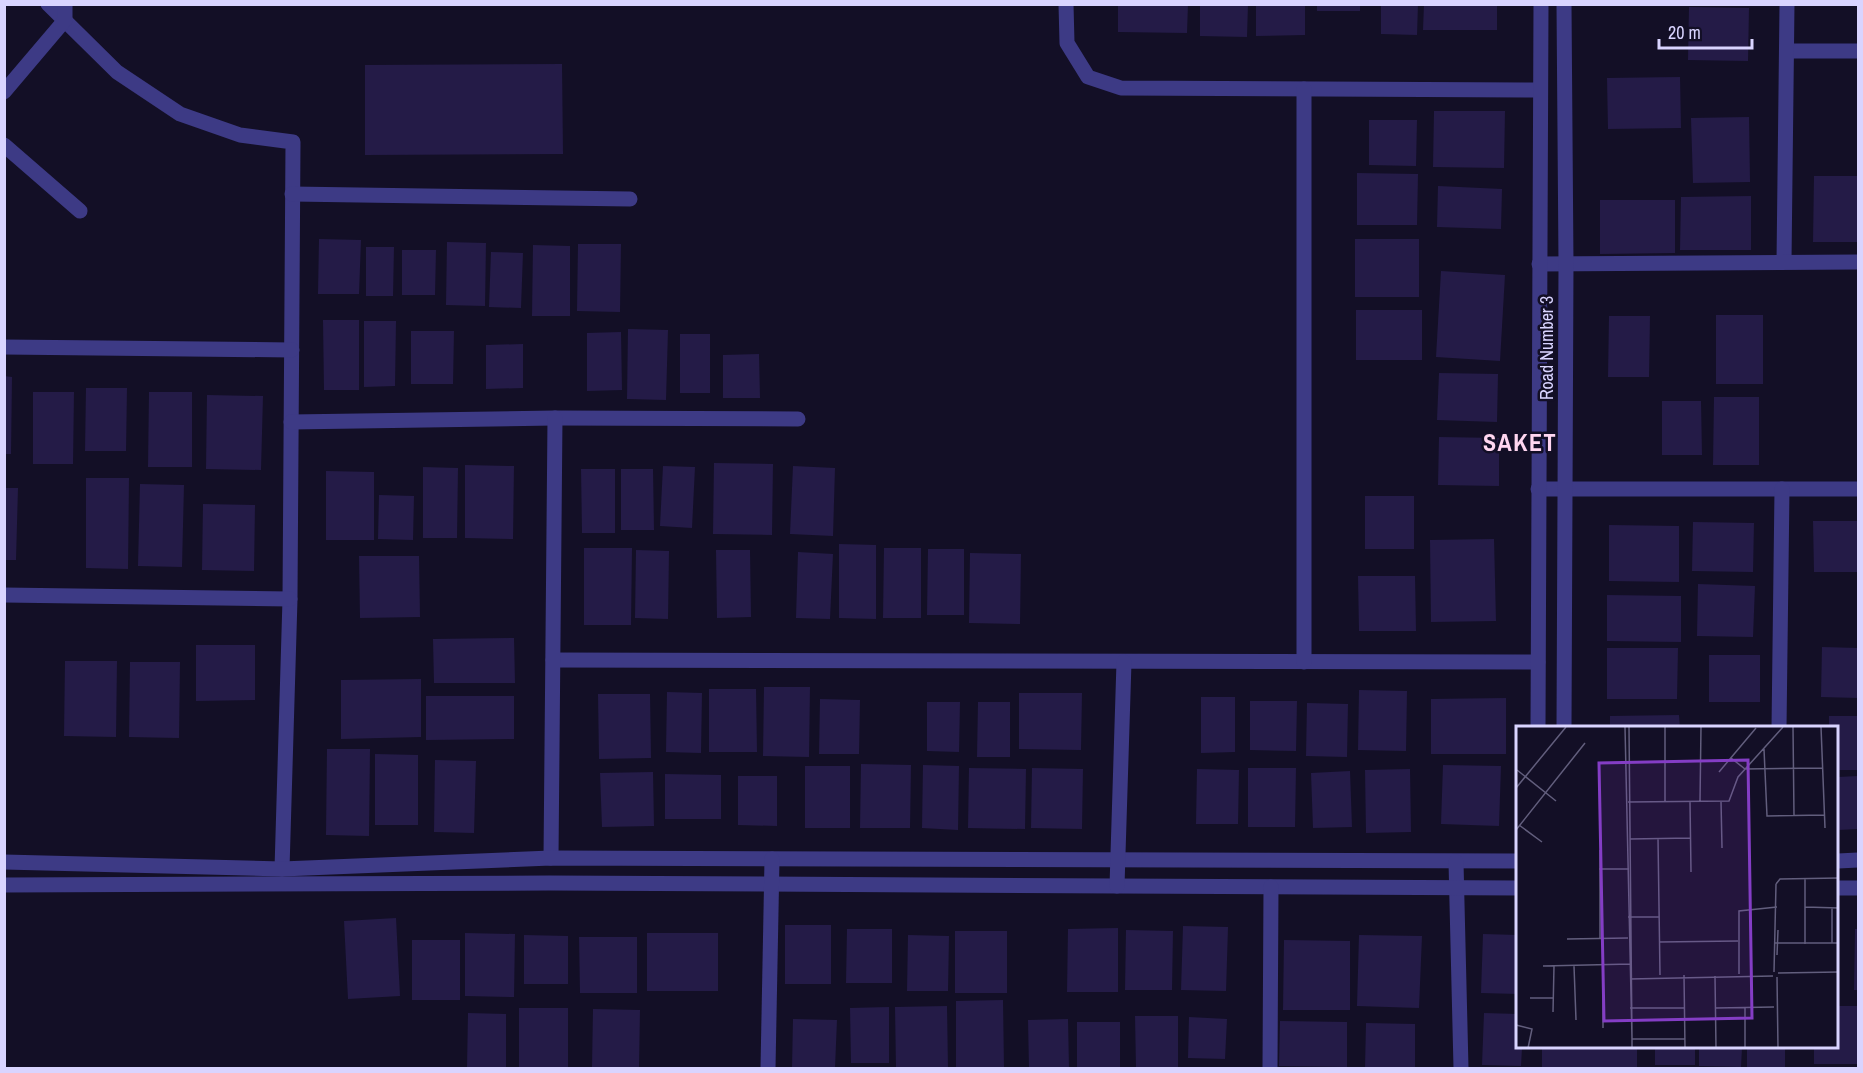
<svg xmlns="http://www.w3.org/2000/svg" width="1863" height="1073" font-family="'Archivo Narrow',sans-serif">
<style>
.building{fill:#241b47}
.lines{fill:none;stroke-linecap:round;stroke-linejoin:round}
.minor{stroke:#3d3a85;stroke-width:15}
.labels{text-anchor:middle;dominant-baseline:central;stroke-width:5;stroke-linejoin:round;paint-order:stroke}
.street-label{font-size:18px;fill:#d9d4ff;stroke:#130f26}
.district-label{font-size:24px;font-weight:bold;letter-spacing:1.5px;fill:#ffd6f0;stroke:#130f26}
.inset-road{fill:none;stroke:#625e7d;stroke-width:1.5}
.view{fill:#843dc5;fill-opacity:0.15;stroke:#843dc5;stroke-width:3}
.inset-edge{fill:none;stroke:#d9d4ff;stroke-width:3}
</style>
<rect width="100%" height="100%" fill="#130f26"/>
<!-- building -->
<g class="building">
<path d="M1118,4h70l-1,29 -69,-1z"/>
<path d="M1200,4h48l-1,33 -47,-1z"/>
<path d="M1256,4h49v31l-49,1z"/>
<rect x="1317" y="4" width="43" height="7"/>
<path d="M1381,4h37l-1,31 -36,-1z"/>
<path d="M1424,4h73v26h-74z"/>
<path d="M1689,7l60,1 -1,53 -60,-1z"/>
<path d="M562,64l1,90 -198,1v-90z"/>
<path d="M1680,77l1,51 -73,1 -1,-51z"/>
<path d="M1434,111h71l-1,57 -71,-1z"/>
<path d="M1749,117l1,65 -57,1 -2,-65z"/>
<path d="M1369,120h48l-1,46 -47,-1z"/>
<path d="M1357,173l61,1 -1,51h-60z"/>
<path d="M1814,176h44v66h-45z"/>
<path d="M1438,186l64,3 -1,40 -64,-2z"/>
<path d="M1751,196v54h-71l1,-53z"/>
<path d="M1600,200h75v53l-75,1z"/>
<path d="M319,239l42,1 -2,54h-41z"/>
<rect x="1355" y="239" width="64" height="58"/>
<path d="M447,242l39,1 -1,63 -39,-1z"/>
<path d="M578,244h43l-1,68 -43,-1z"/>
<path d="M533,245l37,1v70h-38z"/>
<path d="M366,247h28l-1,49h-27z"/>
<path d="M402,250h34l-1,45h-33z"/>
<path d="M491,252l32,1 -2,55 -32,-1z"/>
<path d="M1441,271l64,4 -5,86 -64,-4z"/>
<rect x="1356" y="310" width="66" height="50"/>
<rect x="1716" y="315" width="47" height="69"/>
<path d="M1609,316h41l-1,61h-41z"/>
<path d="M323,320h36v70h-35z"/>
<path d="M364,321h32l-1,65 -31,1z"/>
<path d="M628,329l40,1 -2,70 -39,-1z"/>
<path d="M411,331h43l-1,53h-42z"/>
<path d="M621,332l1,58 -35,1v-58z"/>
<rect x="680" y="334" width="30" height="59"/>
<path d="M523,344v44l-37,1v-44z"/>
<path d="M759,354l1,44h-37v-43z"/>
<path d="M1439,373l59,1 -1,48 -60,-2z"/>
<path d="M4,376l8,1 -1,77h-7z"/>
<path d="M86,388h41l-1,63h-41z"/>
<path d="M33,392h41l-1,72h-40z"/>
<path d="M149,392h43v75h-44z"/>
<path d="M207,395l56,1 -2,74 -55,-1z"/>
<path d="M1714,397h45v68h-46z"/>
<path d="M1662,401h39l1,54h-40z"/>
<path d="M1439,437l60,1v48l-61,-1z"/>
<path d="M714,463l59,1 -1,71 -59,-1z"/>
<path d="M465,465l49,1 -1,73 -48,-1z"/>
<path d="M663,466l32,1 -3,61 -32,-2z"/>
<path d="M793,466l42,2 -2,68 -43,-2z"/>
<path d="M423,467l35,1 -1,70h-34z"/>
<path d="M581,469h34v64h-33z"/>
<path d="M621,469h32l1,61h-33z"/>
<path d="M326,471l48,1v68h-48z"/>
<path d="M86,478h43l-1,91 -42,-1z"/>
<path d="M140,484l44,1 -2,82 -44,-1z"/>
<path d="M4,488h14l-2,72h-12z"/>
<path d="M379,495l35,1 -1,44 -35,-1z"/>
<rect x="1365" y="496" width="49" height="53"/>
<path d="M203,504l52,1 -1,66 -52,-1z"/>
<path d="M1813,521h45v51h-44z"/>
<path d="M1693,522l61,1 -1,49 -61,-1z"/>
<path d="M1609,525l70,1v56l-70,-1z"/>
<path d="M1494,539l2,82 -65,1 -1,-82z"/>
<path d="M839,544l37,1v74l-37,-1z"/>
<path d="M584,548h48l-1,77h-47z"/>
<path d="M884,548h37v70h-38z"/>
<path d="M928,549h36v66h-37z"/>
<path d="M636,550l33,1 -1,68 -33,-1z"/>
<path d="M716,550h34l1,67 -34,1z"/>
<path d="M798,552l35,2 -3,65 -34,-1z"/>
<path d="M970,553l51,1 -1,70 -51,-1z"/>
<path d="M359,556h60l1,61 -60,1z"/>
<path d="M1358,576h57l1,55h-57z"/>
<path d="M1698,584l57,2 -2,51 -56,-1z"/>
<path d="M1607,595l74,1v46l-74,-1z"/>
<path d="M514,638l1,45h-81l-1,-44z"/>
<path d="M196,645h59v55l-59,1z"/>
<path d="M1822,647l36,1v50l-37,-1z"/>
<path d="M1607,648h71l-1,51h-70z"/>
<rect x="1709" y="655" width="51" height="47"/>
<path d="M65,661h52l-1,76 -52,-1z"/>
<path d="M130,662h50l-1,76 -50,-1z"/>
<path d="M421,679v58l-80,2v-59z"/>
<path d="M764,687h46l-1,70 -46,-1z"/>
<path d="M709,689h47l1,63h-48z"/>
<path d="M1359,690l48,1 -1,60 -48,-1z"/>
<path d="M667,692l35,1 -1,60 -35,-1z"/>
<path d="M1019,693h63l-1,57 -62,-1z"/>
<path d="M598,694h52l1,64 -52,1z"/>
<path d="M426,696h88v43l-88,1z"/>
<path d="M1201,697h34v55l-34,1z"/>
<path d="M1506,698v56h-75v-55z"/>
<path d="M820,699l40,1 -1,54h-40z"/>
<path d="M1250,701h47l-1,50 -46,-1z"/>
<path d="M927,702h33l-1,50 -32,-1z"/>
<path d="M978,702h32v55h-33z"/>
<path d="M1307,703l41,1 -1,53 -41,-1z"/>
<path d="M1679,715l1,13h-70v-12z"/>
<path d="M1829,716h29v54h-20v-42h-9z"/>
<path d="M327,749h43l-1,87 -43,-1z"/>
<path d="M375,754l43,1v70h-43z"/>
<path d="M435,760l41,1 -2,72 -40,-1z"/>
<path d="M861,764l50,1 -1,63h-50z"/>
<path d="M923,765l36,1 -1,64 -36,-2z"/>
<path d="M1443,765l58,1 -2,60 -58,-2z"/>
<rect x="805" y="766" width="45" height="62"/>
<path d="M969,768l57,1 -1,60 -57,-1z"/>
<path d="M1032,768l51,1 -1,60 -51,-1z"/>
<path d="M1248,768h48l-1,59h-47z"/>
<path d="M1197,769l42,1 -1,54h-42z"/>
<path d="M1410,769l1,63 -45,1 -1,-63z"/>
<path d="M1350,771l2,56 -39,1 -2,-55z"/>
<path d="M653,772l1,54 -52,1 -2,-54z"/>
<path d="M665,774l56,1v44h-56z"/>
<path d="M738,776h39v50l-39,-1z"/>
<path d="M1858,776v53l-20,1v-53z"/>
<path d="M396,918l4,78 -52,3 -4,-78z"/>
<rect x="785" y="925" width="46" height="59"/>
<path d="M1183,926l45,1 -2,64 -45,-1z"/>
<path d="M1118,928v64h-51l1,-63z"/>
<path d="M847,929h45v54h-46z"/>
<path d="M1855,929h3v61h-4z"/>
<path d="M1126,930l47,1 -1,59h-47z"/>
<rect x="955" y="931" width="52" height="62"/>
<path d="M465,933l50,1 -1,63 -49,-1z"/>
<rect x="647" y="933" width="71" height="58"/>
<path d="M1483,934l35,1v59l-37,-1z"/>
<path d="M524,935l44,1v48h-44z"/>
<path d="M908,935l41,1 -1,55h-41z"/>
<path d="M1359,935l63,1 -3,72 -62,-2z"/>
<path d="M579,937h58v56h-57z"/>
<rect x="412" y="940" width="48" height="60"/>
<path d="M1284,940l66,1v69h-67z"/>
<path d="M1003,1000l1,68h-48v-67z"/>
<path d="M947,1006l1,62h-52l-1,-61z"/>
<path d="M1838,1006h20v58h-44v-16h24z"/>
<path d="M889,1007v56h-38l-1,-55z"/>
<rect x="519" y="1008" width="49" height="60"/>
<path d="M593,1009l47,1 -1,58h-47z"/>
<path d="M468,1013l38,1v54h-39z"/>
<path d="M1484,1013l34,1v34h4l-1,18 -39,-1z"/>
<path d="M1135,1016h43v52h-42z"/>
<path d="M1189,1017l38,2 -2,40 -37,-1z"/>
<path d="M793,1019l44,1 -2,48h-43z"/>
<path d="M1068,1019l1,49h-40l-1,-48z"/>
<path d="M1280,1021l67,1v45l-68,-1z"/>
<rect x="1077" y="1022" width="43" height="46"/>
<path d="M1366,1023l49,1v44h-50z"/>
<path d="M1542,1048h95v19l-95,1z"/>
<rect x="1655" y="1048" width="40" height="17"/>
<path d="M1699,1048h43l-1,19 -42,-1z"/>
<rect x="1747" y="1048" width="38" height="19"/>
</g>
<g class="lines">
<!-- minor -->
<g class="minor">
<path d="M48,4l69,68 63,42 60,21 53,7 -3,457 -8,270"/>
<path d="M1066,4l1,39 21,34 33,11 419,2"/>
<path d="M1787,51h71"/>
<path d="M4,92l61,-72v-16"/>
<path d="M4,145l76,66"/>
<path d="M292,194l338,5"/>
<path d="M1784,262l3,-258"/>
<path d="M1539,264l319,-2"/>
<path d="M4,347l288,3"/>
<path d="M291,422l264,-4 243,1"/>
<path d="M1538,489h320"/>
<path d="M4,595l286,4"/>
<path d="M553,660l985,2"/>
<path d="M1304,662v-573"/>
<path d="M1538,728l3,-724"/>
<path d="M1564,728l2,-465 -2,-259"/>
<path d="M1779,728l3,-239"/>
<path d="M551,858l4,-440"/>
<path d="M1838,861l20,-1"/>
<path d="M4,862l278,7 269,-11 967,3"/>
<path d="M1456,862l5,206"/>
<path d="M4,885l545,-2 969,5"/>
<path d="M1117,886l7,-224"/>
<path d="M1838,888h20"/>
<path d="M768,1068l4,-209"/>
<path d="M1270,1068l1,-181"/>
</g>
</g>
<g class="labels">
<!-- street labels -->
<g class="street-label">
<text transform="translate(1546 348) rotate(-90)">Road Number 3</text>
</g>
<!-- district labels -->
<g class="district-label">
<text x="1520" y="442">SAKET</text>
</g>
</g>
<!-- overview -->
<g transform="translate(1516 726)">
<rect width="322" height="322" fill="#130f26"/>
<path class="inset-road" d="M109,1l7,312 -3,-312M149,1v75M277,1l1,89M305,1l4,101M248,23l3,67 58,-1M215,32l14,11 78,-1M1,44l39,31M203,46l37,-44M0,62l50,-61M205,75l1,47M112,76l101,-1 9,-24 45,-50M174,76l1,70M184,76l1,-75M3,99l23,17M0,104l69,-87M142,112l2,137M114,113l61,-1M83,143h30M289,153v65M260,158l4,-5 59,-1M289,181l34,1M112,191h31M51,213l61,-1M84,213v-89M143,216l79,-1M258,217h65M316,217v-35M261,229l1,-25M27,240l88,-2M58,240l2,54M258,246l2,-88M262,247l61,-1M223,248v-63l38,-4M168,249l1,73M199,250l1,72M261,251l1,71M114,253l143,-3M14,272h24M114,282h54M200,282l58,-1M229,282v40M37,286l1,-46M0,299l16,4 -4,19M87,302v-63M116,322v-9h53"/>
<path class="view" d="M232,34l4,258 -148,3 -5,-258z"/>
<rect width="322" height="322" class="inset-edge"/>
</g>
<!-- border -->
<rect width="1863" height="1073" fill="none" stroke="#d9d4ff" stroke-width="12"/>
<!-- scale -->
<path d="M1659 39v9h93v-9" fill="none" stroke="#d9d4ff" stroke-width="3"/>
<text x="1668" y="39" font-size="18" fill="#d9d4ff" stroke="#130f26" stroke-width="4.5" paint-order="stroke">20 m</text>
</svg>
